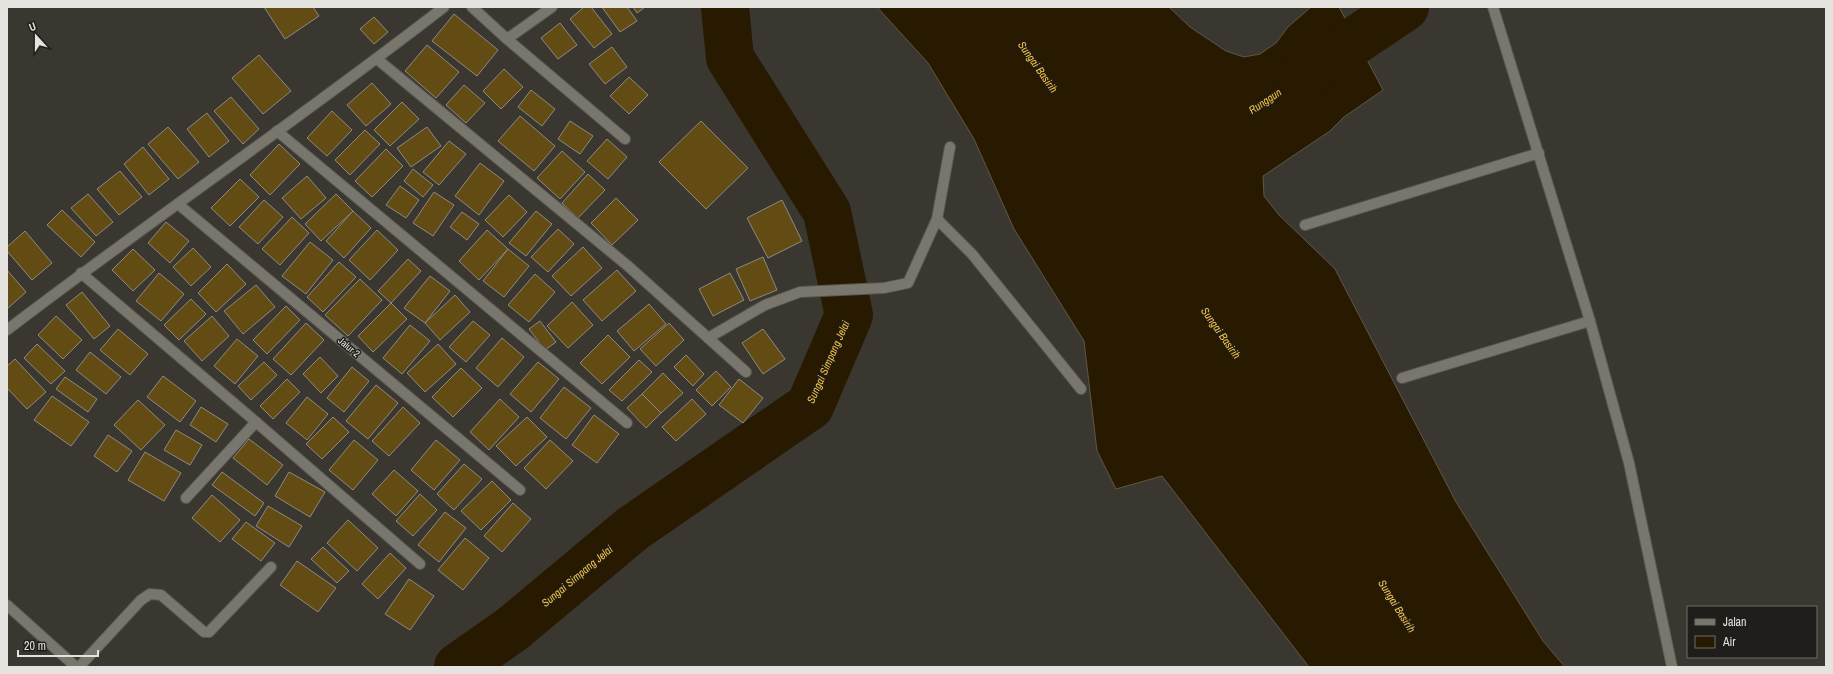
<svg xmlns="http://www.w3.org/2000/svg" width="1833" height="674" font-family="'Archivo Narrow',sans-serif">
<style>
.water{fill:#271a00;stroke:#605643}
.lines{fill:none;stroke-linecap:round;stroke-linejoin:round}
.river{stroke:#271a00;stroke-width:48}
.building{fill:#624c14;stroke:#8e8a83}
.service-casing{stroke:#585550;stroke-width:12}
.minor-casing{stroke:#585550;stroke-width:12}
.service{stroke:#79766e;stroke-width:10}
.minor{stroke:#79766e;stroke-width:10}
.labels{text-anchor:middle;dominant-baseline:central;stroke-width:3;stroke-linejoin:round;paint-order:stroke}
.street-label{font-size:10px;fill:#e5e3df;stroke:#1f1e1b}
.water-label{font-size:11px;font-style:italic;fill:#fbc337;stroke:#1f1e1b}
</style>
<rect width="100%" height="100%" fill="#3a3730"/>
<!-- water -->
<path class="water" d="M877,7h292l21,20 36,24 18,6 16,-3 16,-11 12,-16 23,-20h28l44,83 -39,27 -14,14 -67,45 1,20 15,19 56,54 121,233 87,139 22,26h-256l-147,-191 -46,13 -19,-38 -13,-110 -70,-112 -40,-90 -46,-76z"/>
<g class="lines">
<!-- river -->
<g class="river">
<path d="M1301,77l104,-70"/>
<path d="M458,667l53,-37 121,-101 178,-123 39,-91 -22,-103 -97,-154 -5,-51"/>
</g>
</g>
<!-- building -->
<g class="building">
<path d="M264,7h49l6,9 -34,23z"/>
<path d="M584,7h7l21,27 -18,14 -24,-29z"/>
<path d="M602,7h25l10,14 -17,11z"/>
<path d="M633,7h12l-8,6z"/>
<path d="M454,14l44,36 -21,26 -45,-35z"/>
<path d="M374,17l14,15 -14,12 -14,-15z"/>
<path d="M560,23l17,22 -19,14 -17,-21z"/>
<path d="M427,45l32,27 -23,26 -31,-27z"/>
<path d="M612,47l15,20 -22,17 -16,-20z"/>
<path d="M259,55l32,36 -28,23 -31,-36z"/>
<path d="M504,69l19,18 -22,22 -18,-18z"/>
<path d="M629,77l19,18 -19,19 -19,-18z"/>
<path d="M372,83l19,21 -25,22 -19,-21z"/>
<path d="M464,85l21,18 -19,20 -20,-18z"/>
<path d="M531,90l24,19 -13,17 -24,-19z"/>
<path d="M231,97l28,32 -16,15 -29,-33z"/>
<path d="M402,102l17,17 -29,27 -16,-16z"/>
<path d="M332,111l20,19 -25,26 -20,-18z"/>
<path d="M207,113l22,28 -20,16 -22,-28z"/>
<path d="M520,116l35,30 -21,25 -36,-30z"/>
<path d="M570,121l23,15 -13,18 -22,-15z"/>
<path d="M701,121l47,47 -42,41 -47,-47z"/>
<path d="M168,127l31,35 -21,17 -30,-35z"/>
<path d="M427,127l14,19 -30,21 -14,-19z"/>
<path d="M365,130l15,14 -30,31 -15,-15z"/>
<path d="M607,139l20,18 -19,22 -21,-18z"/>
<path d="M449,141l17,13 -27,31 -16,-13z"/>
<path d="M279,144l21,20 -30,31 -20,-20z"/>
<path d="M143,147l26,32 -20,16 -25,-31z"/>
<path d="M386,149l17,17 -31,31 -17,-16z"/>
<path d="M562,151l23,21 -25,27 -23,-21z"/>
<path d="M480,163l24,18 -25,34 -24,-19z"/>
<path d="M413,169l20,16 -10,12 -19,-16z"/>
<path d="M120,171l22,26 -23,18 -22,-26z"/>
<path d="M588,174l17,16 -27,28 -16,-15z"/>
<path d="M307,176l19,22 -25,21 -19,-21z"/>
<path d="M240,179l19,18 -29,29 -19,-18z"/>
<path d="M400,186l19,14 -13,18 -20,-13z"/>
<path d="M434,192l20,13 -21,31 -20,-13z"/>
<path d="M88,194l25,28 -17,14 -25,-28z"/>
<path d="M336,194l17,17 -32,30 -16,-17z"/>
<path d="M509,195l18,17 -24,25 -18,-17z"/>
<path d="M616,198l22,22 -26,25 -21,-22z"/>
<path d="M264,200l19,17 -25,27 -19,-17z"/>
<path d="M782,200l20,41 -34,17 -21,-40z"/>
<path d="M62,210l33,32 -14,15 -34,-32z"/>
<path d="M353,211l18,17 -27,30 -18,-17z"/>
<path d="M536,211l16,13 -26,32 -17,-13z"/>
<path d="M462,212l17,12 -12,16 -17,-13z"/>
<path d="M292,217l17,16 -29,32 -18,-16z"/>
<path d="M166,222l23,19 -19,22 -22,-20z"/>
<path d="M558,229l16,15 -26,28 -17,-15z"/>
<path d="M377,230l21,20 -28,30 -21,-20z"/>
<path d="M487,230l21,19 -29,31 -20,-19z"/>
<path d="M25,231l27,32 -20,17 -25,-29v-4z"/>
<path d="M310,242l23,18 -27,34 -24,-18z"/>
<path d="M583,247l19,21 -31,28 -19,-20z"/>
<path d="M193,248l18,19 -20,19 -18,-19z"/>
<path d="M133,249l22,21 -22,21 -21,-21z"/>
<path d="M508,249l21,17 -25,31 -21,-16z"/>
<path d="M763,257l14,33 -27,11 -14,-32z"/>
<path d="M408,259l13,12 -30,32 -13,-12z"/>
<path d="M339,262l17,15 -33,35 -16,-15z"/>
<path d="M227,264l19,20 -30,28 -18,-19z"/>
<path d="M7,270l19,22 -19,17z"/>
<path d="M617,270l19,21 -34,30 -19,-21z"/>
<path d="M159,273l25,21 -23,27 -25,-20z"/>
<path d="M730,273l14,27 -31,16 -14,-27z"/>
<path d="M535,274l20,18 -26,30 -21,-17z"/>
<path d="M430,276l20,15 -25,32 -21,-15z"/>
<path d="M360,279l22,21 -34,36 -23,-21z"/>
<path d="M256,285l19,22 -32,27 -19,-23z"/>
<path d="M82,292l28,34 -16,13 -28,-34z"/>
<path d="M455,295l15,17 -30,28 -15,-17z"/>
<path d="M191,299l15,15 -27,26 -15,-15z"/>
<path d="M572,302l21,23 -25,23 -21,-22z"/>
<path d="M391,303l16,16 -34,33 -15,-16z"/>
<path d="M649,304l17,20 -32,27 -17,-20z"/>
<path d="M286,306l14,14 -33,34 -14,-14z"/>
<path d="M56,316l26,24 -19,19 -25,-24z"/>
<path d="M212,316l17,20 -27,25 -18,-20z"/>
<path d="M473,321l17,14 -24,27 -17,-15z"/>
<path d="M540,321l16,21 -11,8 -16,-21z"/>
<path d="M306,323l18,17 -33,35 -18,-16z"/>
<path d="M669,323l15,17 -28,26 -16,-17z"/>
<path d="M410,325l20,16 -28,33 -19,-16z"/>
<path d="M118,329l30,25 -18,21 -30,-25z"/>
<path d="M763,329l22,30 -22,15 -21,-31z"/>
<path d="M608,335l22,22 -28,27 -22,-21z"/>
<path d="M502,338l22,19 -26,30 -22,-19z"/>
<path d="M237,339l21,17 -23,28 -21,-18z"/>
<path d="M37,344l28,27 -14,13 -27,-26z"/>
<path d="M438,344l18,20 -31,28 -18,-19z"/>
<path d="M90,352l31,25 -15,17 -30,-24z"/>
<path d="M686,355l18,19 -11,12 -19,-19z"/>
<path d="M320,357l18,19 -17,17 -18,-19z"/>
<path d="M15,359l31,33 -19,17 -20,-21v-22z"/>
<path d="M639,360l13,12 -30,29 -13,-11z"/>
<path d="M264,362l13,13 -26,25 -13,-14z"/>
<path d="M538,362l21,17 -28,33 -21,-18z"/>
<path d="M352,367l17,14 -25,31 -17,-14z"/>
<path d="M461,368l21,20 -29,29 -21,-20z"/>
<path d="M716,371l15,16 -19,19 -16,-16z"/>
<path d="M663,373l20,20 -22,20 -19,-19z"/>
<path d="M163,376l33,25 -16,21 -33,-25z"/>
<path d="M65,377l32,22 -9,13 -32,-23z"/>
<path d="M287,379l13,13 -27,27 -13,-13z"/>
<path d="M739,379l24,19 -20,25 -24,-18z"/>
<path d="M376,385l22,18 -30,36 -22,-18z"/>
<path d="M564,387l27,21 -25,31 -26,-21z"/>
<path d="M642,394l19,19 -15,15 -19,-20z"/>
<path d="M52,396l37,26 -18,24 -37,-26z"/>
<path d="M307,397l21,17 -21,26 -21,-17z"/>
<path d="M500,399l19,18 -30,33 -19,-18z"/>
<path d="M692,399l14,15 -30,27 -14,-14z"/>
<path d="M138,400l27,25 -24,25 -27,-25z"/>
<path d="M201,407l27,17 -12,18 -26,-17z"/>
<path d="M403,407l17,16 -31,33 -17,-15z"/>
<path d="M594,415l25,19 -22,29 -25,-18z"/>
<path d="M333,417l16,15 -27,27 -16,-15z"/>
<path d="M527,417l20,20 -31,29 -20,-20z"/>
<path d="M176,430l26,15 -12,20 -26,-15z"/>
<path d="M108,435l24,16 -15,21 -23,-16z"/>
<path d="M249,439l34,26 -16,20 -34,-27z"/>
<path d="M354,440l24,20 -25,30 -24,-20z"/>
<path d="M436,440l24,20 -26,30 -23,-20z"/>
<path d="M550,440l23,21 -27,28 -22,-21z"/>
<path d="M145,452l36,21 -17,28 -36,-21z"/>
<path d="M464,464l18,15 -28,31 -17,-16z"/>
<path d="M394,470l24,21 -22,25 -24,-22z"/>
<path d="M222,472l42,31 -9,13 -43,-31z"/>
<path d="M289,472l36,20 -15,25 -35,-21z"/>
<path d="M492,481l19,19 -30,30 -20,-19z"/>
<path d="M420,494l17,16 -24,26 -17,-15z"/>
<path d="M212,495l28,25 -20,22 -28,-24z"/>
<path d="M513,503l18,16 -29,33 -18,-16z"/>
<path d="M268,506l34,20 -13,21 -33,-21z"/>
<path d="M445,512l21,16 -27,34 -21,-17z"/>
<path d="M348,520l30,28 -21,23 -30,-28z"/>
<path d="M246,522l29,21 -14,18 -29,-22z"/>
<path d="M465,538l24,20 -26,32 -25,-20z"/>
<path d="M323,547l26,24 -12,12 -26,-24z"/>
<path d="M390,553l16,15 -28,31 -16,-15z"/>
<path d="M297,561l39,27 -18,24 -38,-27z"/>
<path d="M409,579l25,17 -24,34 -25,-16z"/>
</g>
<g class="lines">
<!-- service casing -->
<g class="service-casing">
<path id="service" d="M79,667l62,-67 9,-6 11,1 43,37h5l62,-65"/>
</g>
<!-- minor casing -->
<g class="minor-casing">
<g id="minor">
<path d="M472,7l35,32 118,100"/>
<path d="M1493,7l97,314 39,142 43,204"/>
<path d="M507,39l45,-32"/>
<path d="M377,59l251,207 118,106"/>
<path d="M277,131l350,292"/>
<path d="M178,204l342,286"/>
<path d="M937,219l35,35 109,135"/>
<path d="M1305,225l234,-72"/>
<path d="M81,273l175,149 164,142"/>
<path d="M7,330c144,-110 294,-212 437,-323"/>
<path d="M708,338l57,-33 35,-13 84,-4 24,-5 29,-64 13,-72"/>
<path d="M1402,378l188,-57"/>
<path d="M186,498l70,-76"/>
<path d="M7,605l69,62"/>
</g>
</g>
<!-- service -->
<use href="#service" class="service"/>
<!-- minor -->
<use href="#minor" class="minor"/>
</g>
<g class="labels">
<!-- street labels -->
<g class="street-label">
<text transform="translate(349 347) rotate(40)">Jalur 2</text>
</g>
<!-- water labels -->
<g class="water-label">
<text transform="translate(1038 67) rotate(55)">Sungai Basirih</text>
<text transform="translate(1265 101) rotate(-34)">Runggun</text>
<text transform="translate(1221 333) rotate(55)">Sungai Basirih</text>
<text transform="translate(828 362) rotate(-66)">Sungai Simpang Jelai</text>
<text transform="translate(577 576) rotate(-40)">Sungai Simpang Jelai</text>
<text transform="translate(1397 606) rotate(58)">Sungai Basirih</text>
</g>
</g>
<!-- border -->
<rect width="1833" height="674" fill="none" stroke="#e5e3df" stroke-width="16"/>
<!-- legend -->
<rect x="1687" y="606" width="130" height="52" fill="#1f1e1b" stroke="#6e6d69"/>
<rect x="1695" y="619" width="20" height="6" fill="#79766e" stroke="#6e6d69"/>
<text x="1723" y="626" font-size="12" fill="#e5e3df">Jalan</text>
<rect x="1695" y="636" width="20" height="12" fill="#271a00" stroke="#6e6d69"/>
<text x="1723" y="646" font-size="12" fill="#e5e3df">Air</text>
<!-- north arrow -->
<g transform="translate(36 36) rotate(339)" stroke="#1f1e1b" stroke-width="3" paint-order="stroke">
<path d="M0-3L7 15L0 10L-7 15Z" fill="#e5e3df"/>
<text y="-6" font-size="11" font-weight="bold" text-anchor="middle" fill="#e5e3df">U</text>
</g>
<!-- scale -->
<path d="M18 650v6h80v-6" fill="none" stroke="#e5e3df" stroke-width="2"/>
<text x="24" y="650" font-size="12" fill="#e5e3df" stroke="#1f1e1b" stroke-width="3" paint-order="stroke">20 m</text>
</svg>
